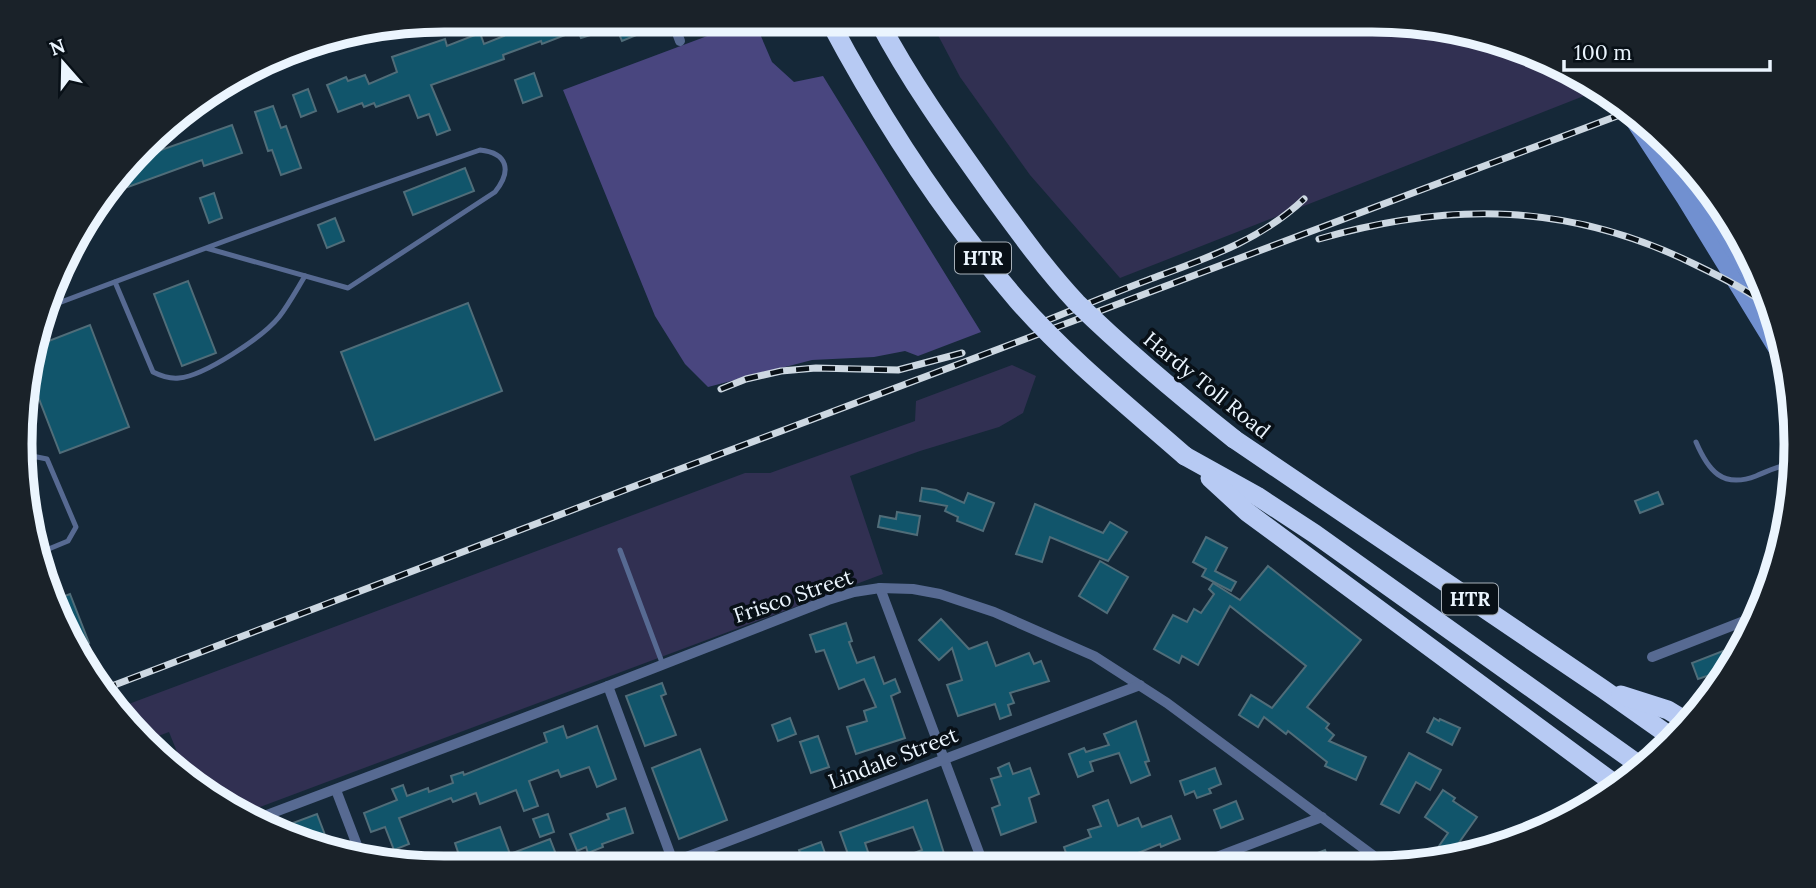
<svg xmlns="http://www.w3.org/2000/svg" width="1816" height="888" font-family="Lora,serif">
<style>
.green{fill:#313052}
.forest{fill:#49467f}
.building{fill:#11556b;stroke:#506d79;stroke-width:2}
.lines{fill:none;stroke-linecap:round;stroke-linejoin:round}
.lane{stroke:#576a92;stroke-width:5}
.street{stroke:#576a92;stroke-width:10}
.secondary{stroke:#7190d0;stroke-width:16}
.highway{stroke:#b7caf3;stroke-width:19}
.rail-casing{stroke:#cdd8e2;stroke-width:7}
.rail{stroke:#081017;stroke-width:4.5;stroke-dasharray:13;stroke-linecap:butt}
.highway-bridge{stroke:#b7caf3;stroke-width:19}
.labels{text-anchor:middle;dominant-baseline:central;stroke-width:7;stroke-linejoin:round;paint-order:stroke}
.shield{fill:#081017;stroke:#a7b0b9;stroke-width:2}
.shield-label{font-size:19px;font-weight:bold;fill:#ebf5fe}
.street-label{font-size:21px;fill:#ebf5fe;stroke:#081017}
.rim{fill:none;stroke:#ebf5fe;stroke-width:9}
</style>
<rect width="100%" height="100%" fill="#152838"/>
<!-- green -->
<g class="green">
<path d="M930,20h469l160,43 31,24 4,5 -474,186 -90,-103 -70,-98z"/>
<path d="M1012,365l24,11 -13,37 -24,14 -79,24 -70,25 33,98 -642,240 -55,-40 -17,-42 -27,10 -24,-34 627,-235h25l145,-52 1,-20z"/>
</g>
<!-- forest -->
<path class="forest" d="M750,20h4l18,42 22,20 29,-6 158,256 -63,24 -13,-5 -31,6 -62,3 -104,27 -23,-23 -30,-48 -92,-226z"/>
<!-- building -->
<g class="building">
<path d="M507,19h126l6,15 -17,7 -6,-14 -35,11 -3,-8 -36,14 -1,-3 -38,14 1,4 -73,26 19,45 -13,5 -8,-21 -11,4 -9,-23 -33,12 -2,-4 -10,4 -2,-4 -24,9 -11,-27 19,-8 2,4 17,-6 4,9 28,-12 -5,-15 53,-18 2,7 33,-13 4,11 20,-8 -5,-14z"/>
<path d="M696,19l38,1v1l-33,12z"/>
<path d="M534,73l8,23 -19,7 -8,-23z"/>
<path d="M308,89l8,22 -15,6 -8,-22z"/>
<path d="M273,106l8,22 5,-2 15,42 -20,7 -9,-25 -4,1 -13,-39z"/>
<path d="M232,125l10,28 -38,13 -2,-6 -74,27 -4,-10 17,-20z"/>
<path d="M465,168l9,23 -61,24 -9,-23z"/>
<path d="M214,193l8,25 -13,5 -9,-25z"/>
<path d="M335,218l9,23 -17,7 -9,-23z"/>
<path d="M188,281l28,72 -34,13 -28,-72z"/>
<path d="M468,303l34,88 -127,49 -34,-88z"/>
<path d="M90,325l39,102 -69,26 -33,-85v-7l6,-14z"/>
<path d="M922,488l14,2 28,13 4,-10 26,10 -11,28 -26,-10 1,-4 -13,-6 2,-5 -27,-5z"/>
<path d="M1658,492l5,12 -23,9 -5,-12z"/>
<path d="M1035,504l68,29 7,-11 17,10 -19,29 -58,-24 -8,25 -26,-8z"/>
<path d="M897,512l23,4 -3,19 -39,-8 2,-11 16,3z"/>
<path d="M1206,537l21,11 -12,23 21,11 -5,9 -29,-15 4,-7 -13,-7z"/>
<path d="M1100,561l28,16 -21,36 -28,-17z"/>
<path d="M1268,566l93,74 -54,67 22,17 -3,4 8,7 -5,6 37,16 -10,23 -31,-14 2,-4 -39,-31 -2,3 -22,-17 -6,10 -19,-12 12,-20 21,13 34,-42 -76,-60 -32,59 -16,-9 -3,7 -25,-14 19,-34 14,7 7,-13 7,4 13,-19 -5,-5 4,-6 27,17z"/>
<path d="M70,594l19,49 -14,5 -12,-16 -9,-32z"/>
<path d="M941,619l28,30 18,-7 9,24 33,-13 5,11 7,-3 8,20 -39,12 4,10 -6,2 3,10 -11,4 -5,-15 -37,12 -11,-31 15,-5 -10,-32 -13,12 -20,-20z"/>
<path d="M846,623l6,18 -3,1 8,21 17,-6 10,27 11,-5 5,13 -9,4 14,42 -49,16 -9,-27 20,-6 -3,-10 12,-4 -12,-28 -25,10 -15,-39 -8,2 -6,-17z"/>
<path d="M1746,642l-31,47 -5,-14 -12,4 -6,-16z"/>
<path d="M662,683l4,11 -5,2 15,39 -31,11 -19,-50z"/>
<path d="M790,718l6,16 -18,7 -6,-16z"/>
<path d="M1434,718l5,3 1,-2 20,9 -8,17 -25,-13z"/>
<path d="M1136,721l13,40 -4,1 5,13 -19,8 -12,-30 -29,9 3,9 -15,6 -9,-23 15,-6 2,4 23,-7 -5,-11z"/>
<path d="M563,726l4,12 30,-12 19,53 -19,8 -8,-20 -28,10 -3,-7 -29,11 9,25 -14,5 -8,-21 -36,14 -4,-11 -23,9 -2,-4 -52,20 10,26 -15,6 -9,-23 -14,5 -7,-19 33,-13 -5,-11 11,-4 4,11 21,-8 1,4 24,-9 -2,-7 12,-4 1,3 83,-33 -3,-9z"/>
<path d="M818,736l11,31 -18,6 -11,-31z"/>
<path d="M700,749l27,71 -48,19 -27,-71z"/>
<path d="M1409,753l32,17 -11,20 -14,-8 -17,31 -18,-9z"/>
<path d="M1009,763l4,11 17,-6 9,26 -10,4 7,24 -35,13 -9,-27 8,-3 -9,-26 10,-3 -3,-8z"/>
<path d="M1215,768l6,16 -12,5 2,4 -14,5 -3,-7 -9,4 -5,-14z"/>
<path d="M1443,790l12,8 -2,3 24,16 -26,37 -12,-8 9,-13 -23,-16z"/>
<path d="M927,800l21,66h-13l-2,-4 -14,4 -5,-13 8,-3 -9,-23 -48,16 5,15 -18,7 -12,-33z"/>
<path d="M1108,800l10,26 20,-8 4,9 29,-11 9,23 -19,8 -1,-3 -54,22h-70l30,-13 -2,-6 27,-10 -3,-7 13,-4 -8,-20z"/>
<path d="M1236,801l7,18 -22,9 -7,-18z"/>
<path d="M625,808l8,25 -31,11 1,3 -15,6 -2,-6 -9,4 -7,-17 39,-15 -2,-5z"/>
<path d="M317,814l8,21 -13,5 -38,-10z"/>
<path d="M548,814l6,18 -14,5 -7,-18z"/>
<path d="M500,827l10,27 40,-15 11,28 -71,1 -5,-12 -23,8 -7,-21z"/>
<path d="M1504,834l11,9 -24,7z"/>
<path d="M821,842l9,25h-25l-6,-17z"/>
<path d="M1325,850l6,15 -44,1v-1z"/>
</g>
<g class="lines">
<!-- lane -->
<g class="lane">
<path d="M115,282l38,90c8,4 16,7 26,6 25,-2 84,-41 100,-61 10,-13 18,-28 26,-41"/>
<path d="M48,307c143,-54 287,-107 432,-157 28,3 32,21 15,42l-147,96 -142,-40"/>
<path d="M1696,442c12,28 26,47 60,34 10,-4 21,-10 32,-11l7,11"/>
<path d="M24,459l8,-3 15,3 29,68 -8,14 -29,12"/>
<path d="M620,550l43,115"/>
</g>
<!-- street -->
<g class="street">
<path d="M672,19l8,22"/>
<path d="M228,84l138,-52"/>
<path d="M880,588l104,278"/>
<path d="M1652,657l105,-41"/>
<path d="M608,686l67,181"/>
<path d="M336,790l24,63"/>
<path d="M251,821l357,-135 220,-86 26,-8 26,-4 33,1 27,5 54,18 100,44 73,47 219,162"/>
<path d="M1193,866l129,-49"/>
<path d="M660,867l480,-182"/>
</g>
<!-- secondary -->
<g class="secondary">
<path d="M1631,117l53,81 96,157"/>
<path d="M1673,150l34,59 68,106"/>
</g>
<!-- highway -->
<g class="highway">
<path d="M1234,439l369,250 71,50"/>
<path d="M1185,456l72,40 58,38 327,233"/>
<path d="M1210,478l37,34 372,275"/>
<path d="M1621,695l47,15 23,14"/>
</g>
<!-- rail casing -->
<g class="rail-casing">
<g id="rail">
<path d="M1319,239c132,-38 252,-36 377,26 27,13 55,27 78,45"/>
<path d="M1043,322c35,-14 70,-29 105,-42 56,-21 112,-39 156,-81"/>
<path d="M721,389l25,-10 35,-8 35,-3 82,2 64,-17"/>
<path d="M104,689l531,-203 990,-373"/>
</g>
</g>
<!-- rail -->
<use href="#rail" class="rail"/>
<!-- highway-bridge -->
<g class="highway-bridge">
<path d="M829,20c53,100 115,195 189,281 50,57 110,105 167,155"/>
<path d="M878,20c32,61 73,118 113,174 27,37 55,76 86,109 50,49 103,93 157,136"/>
</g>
</g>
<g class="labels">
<!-- shield labels -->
<g class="shield">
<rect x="955" y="242.5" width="56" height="31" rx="5"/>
<rect x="1442" y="583.5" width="56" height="31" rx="5"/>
</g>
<g class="shield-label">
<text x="983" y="258">HTR</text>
<text x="1470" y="599">HTR</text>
</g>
<!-- street labels -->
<g class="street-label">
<text transform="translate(1207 385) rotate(39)">Hardy Toll Road</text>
<text transform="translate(793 596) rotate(-19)">Frisco Street</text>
<text transform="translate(893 758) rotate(-21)">Lindale Street</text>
</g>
</g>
<!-- crop -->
<path d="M0 0H1816V888H0ZM444 32H1372A412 412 0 0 1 1784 444V444A412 412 0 0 1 1372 856H444A412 412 0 0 1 32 444V444A412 412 0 0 1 444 32Z" fill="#1a2229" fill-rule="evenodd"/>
<path class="rim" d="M444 32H1372A412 412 0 0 1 1784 444V444A412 412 0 0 1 1372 856H444A412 412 0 0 1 32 444V444A412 412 0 0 1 444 32Z"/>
<!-- north arrow -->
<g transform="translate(63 63) rotate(340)" stroke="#081017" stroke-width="5" paint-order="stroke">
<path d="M0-5L12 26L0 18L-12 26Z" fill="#ebf5fe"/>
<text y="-10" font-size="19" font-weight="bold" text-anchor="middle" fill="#ebf5fe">N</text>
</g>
<!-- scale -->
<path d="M1564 60v10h206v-10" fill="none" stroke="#ebf5fe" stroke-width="3.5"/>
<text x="1574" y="60" font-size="21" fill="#ebf5fe" stroke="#081017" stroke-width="5" paint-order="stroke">100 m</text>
</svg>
